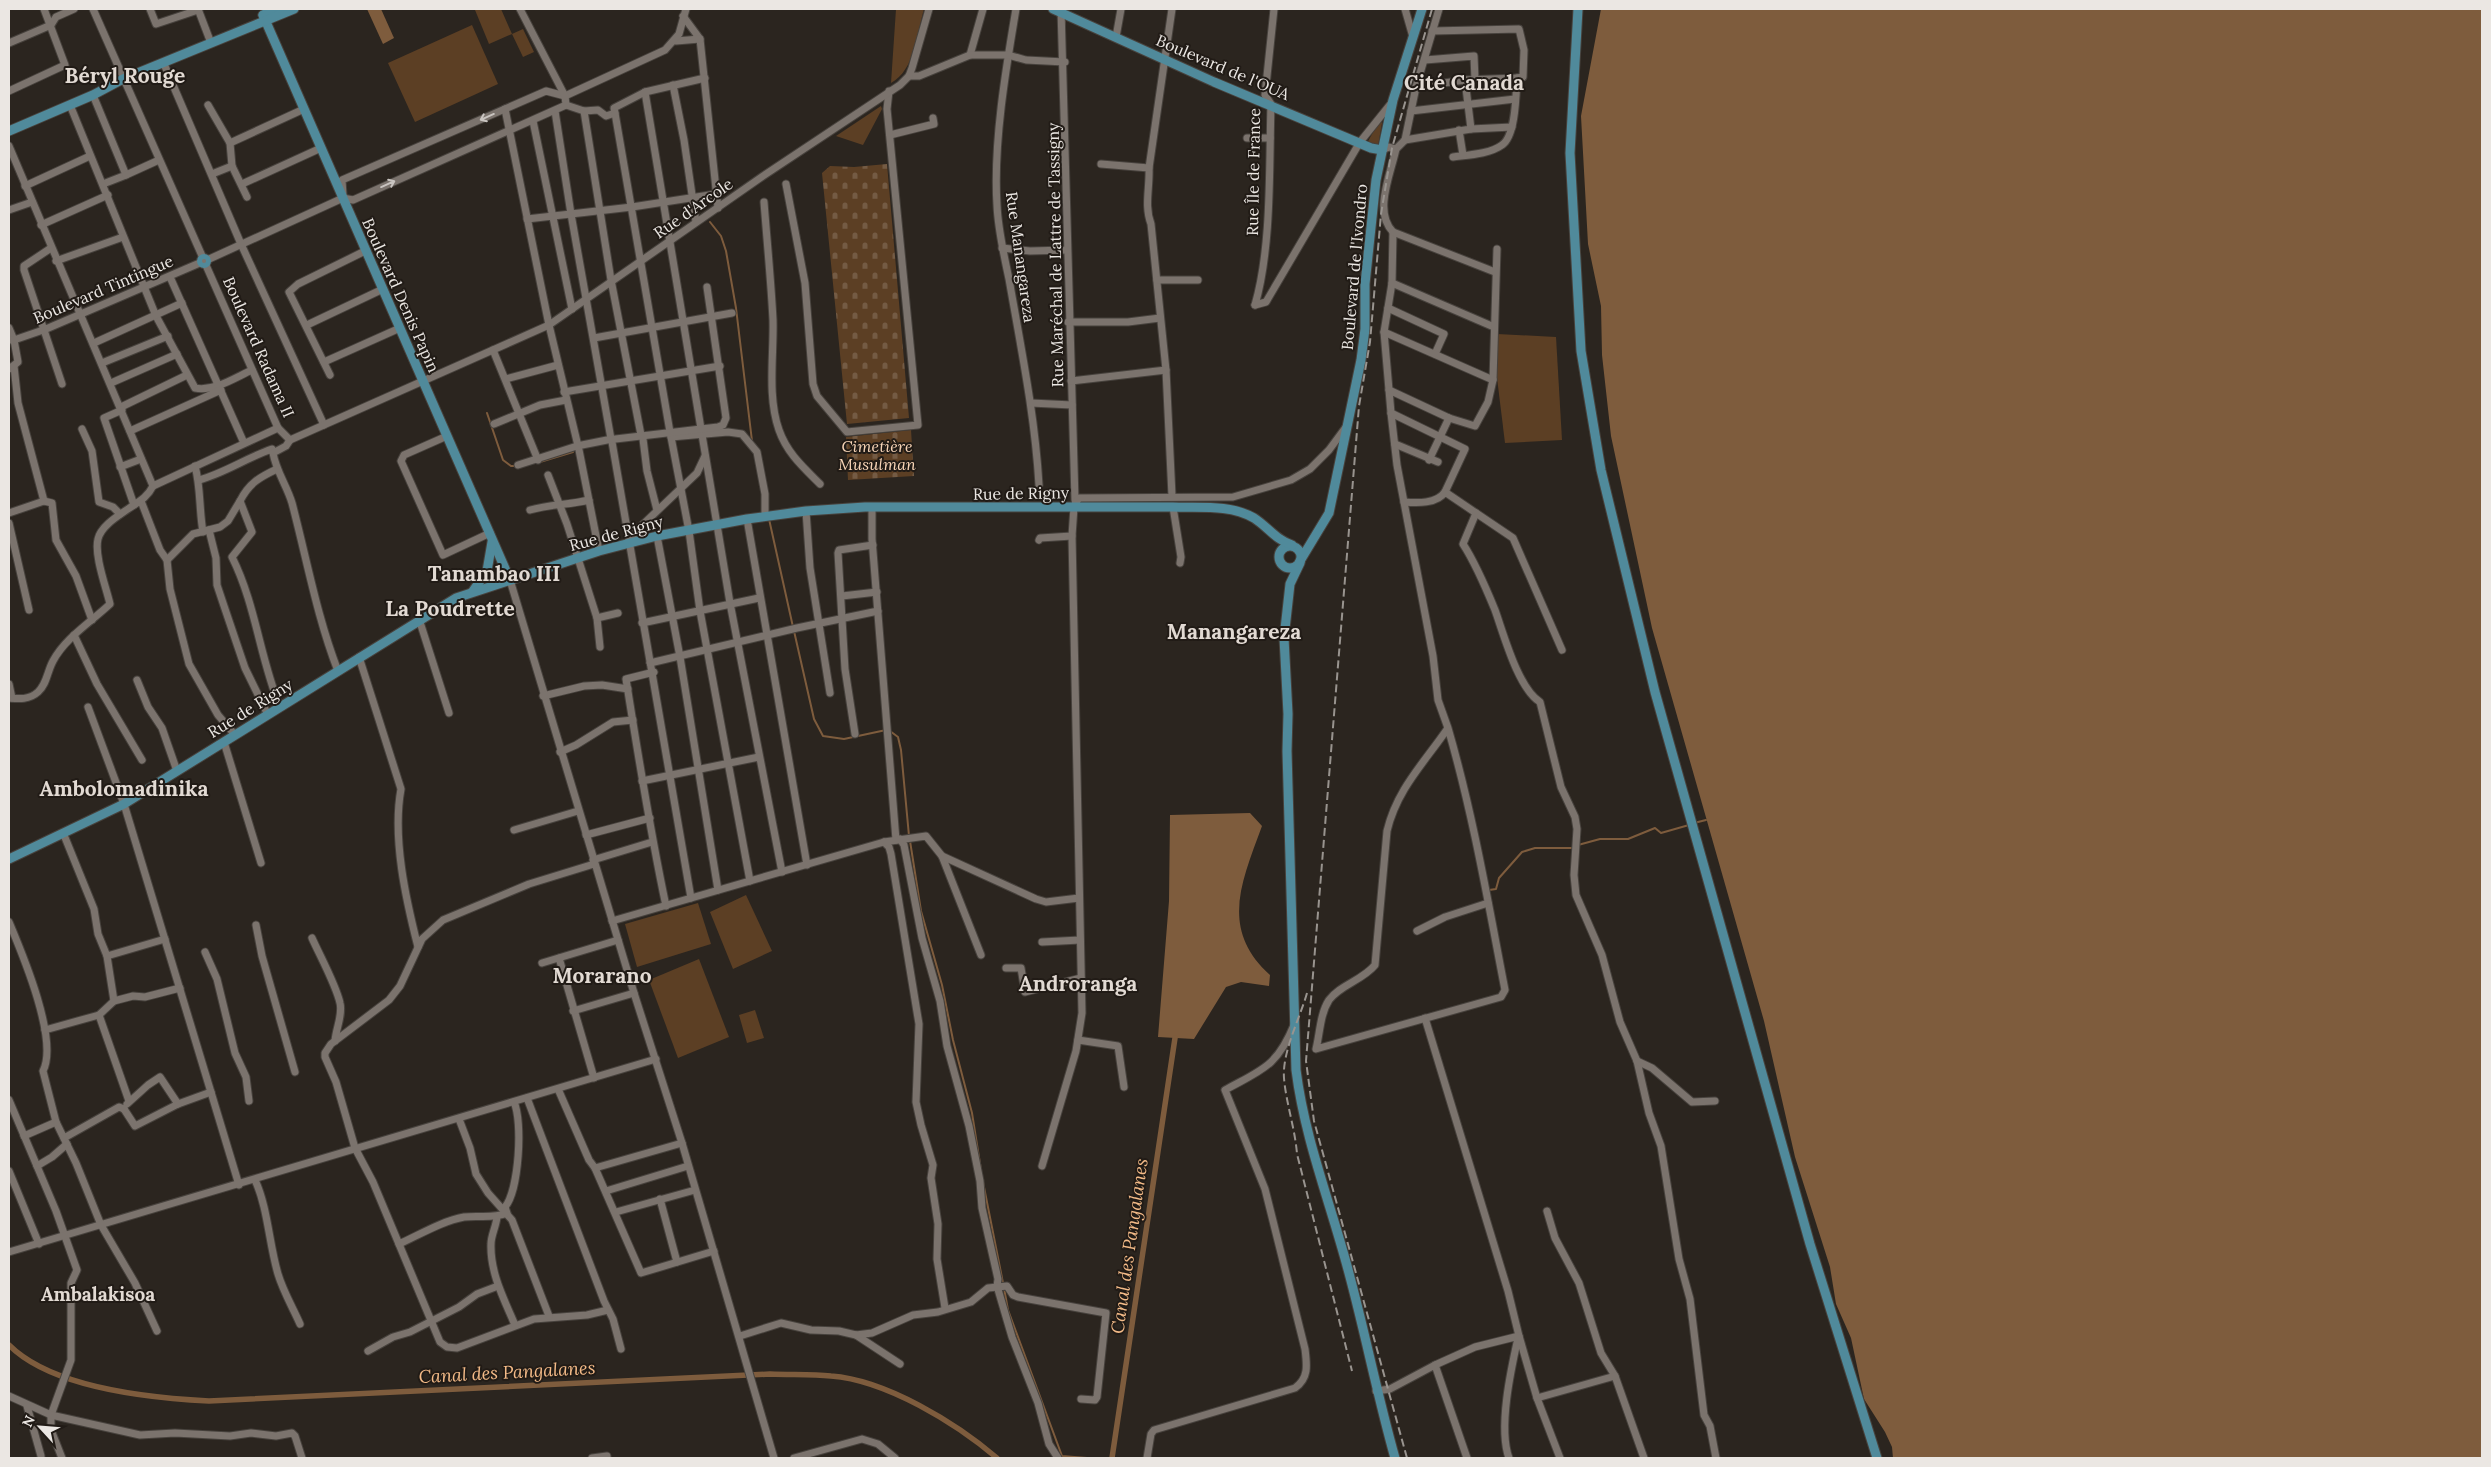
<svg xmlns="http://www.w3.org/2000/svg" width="2491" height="1467" font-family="Lora,serif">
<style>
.green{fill:#5c3f24}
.cemetery{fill:url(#cemetery-stones)}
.water{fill:#7e5c3d}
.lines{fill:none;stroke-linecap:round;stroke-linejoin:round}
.stream{stroke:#7e5c3d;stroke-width:2}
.canal{stroke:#7e5c3d;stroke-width:5.5}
.minor-casing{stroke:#47423d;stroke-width:9}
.major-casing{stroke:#47423d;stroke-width:11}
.minor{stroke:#7b736d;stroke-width:7}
.major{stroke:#508a9b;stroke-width:9}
.rail{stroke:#99948f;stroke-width:2;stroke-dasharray:8 4;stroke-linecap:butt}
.oneway{stroke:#c9c4c0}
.labels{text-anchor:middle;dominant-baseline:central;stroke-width:4;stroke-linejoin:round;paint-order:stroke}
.street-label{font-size:16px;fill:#ebe7e3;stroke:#211b16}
.park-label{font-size:16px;font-style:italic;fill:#f8d5b7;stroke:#211b16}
.water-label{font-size:18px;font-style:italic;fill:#f4bb88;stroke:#211b16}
.quarter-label{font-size:19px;font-weight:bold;fill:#e2dad3;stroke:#211b16}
.district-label{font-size:21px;font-weight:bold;fill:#e2dad3;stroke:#211b16}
</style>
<defs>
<pattern id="cemetery-stones" width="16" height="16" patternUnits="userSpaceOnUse" patternTransform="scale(1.25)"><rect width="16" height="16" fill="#5c3f24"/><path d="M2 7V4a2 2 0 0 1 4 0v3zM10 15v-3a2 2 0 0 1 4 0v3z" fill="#745b44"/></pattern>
</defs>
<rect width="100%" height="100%" fill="#2b251f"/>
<!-- green -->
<g class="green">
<path d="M478,9h23l11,25 -23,10 -14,-34z"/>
<path d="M896,9h28c-7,24 -9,61 -33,74z"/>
<path d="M472,25l26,59 -83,38 -27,-59z"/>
<path d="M523,29l11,23 -11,5 -11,-23z"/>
<path d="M881,106l1,3 -19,36 -27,-9z"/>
<path d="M1380,120l2,3 -4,23 -11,-3z"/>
<path d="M1497,334l59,3 6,103 -57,3 -8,-65z"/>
<path d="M746,895l26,56 -39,18 -23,-57z"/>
<path d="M698,903l13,41 -74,23 -12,-43z"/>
<path d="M699,959l30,78 -51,21 -29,-78z"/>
<path d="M755,1010l9,28 -17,5 -8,-28z"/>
</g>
<!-- cemetery -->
<g class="cemetery">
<path d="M887,164l22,254 -62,6 -25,-251 8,-7 24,1z"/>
<path d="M911,430l3,46 -66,4 -2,-43z"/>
</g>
<!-- water -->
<g class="water">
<path d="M367,9h14l13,29 -11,6z"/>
<path d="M1601,9h881v1449h-589l-1,-11 -7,-15 -21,-33 -13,-61 -15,-34 -6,-37 -35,-110 -31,-136 -112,-393 -41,-192 -9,-81 -1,-49 -13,-62 -7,-128z"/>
<path d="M1250,813l12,13c-20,55 -43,103 8,149l-1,11 -28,-4 -15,5 -32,52 -36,-2 11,-136 1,-86z"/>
</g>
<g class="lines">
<!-- stream -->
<g class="stream">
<path d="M1065,35v-17"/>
<path d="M710,222l11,14 5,15 10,57 16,133"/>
<path d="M487,413l16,47 8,6h4"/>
<path d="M540,462l33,-10"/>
<path d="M769,519l24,108"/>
<path d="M794,631l20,88 9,17 21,3 42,-9"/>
<path d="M890,731l8,6 3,13 8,86"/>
<path d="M1694,823l12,-3"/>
<path d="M910,841l11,70 21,74 11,55 19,73 9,57"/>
<path d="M1578,845l22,-6h28l27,-11 6,5 28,-8"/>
<path d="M1489,890l7,-1 3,-11 23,-26 13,-4h40"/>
<path d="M983,1182l20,101"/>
<path d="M1004,1288l4,22 54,146 25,2"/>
</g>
<!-- canal -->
<g class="canal">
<path d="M9,1345c43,43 141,53 200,56l561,-27c21,1 41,0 61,2 55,4 125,47 166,82"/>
<path d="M1112,1458l63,-420"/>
</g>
<!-- minor casing -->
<g class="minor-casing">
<g id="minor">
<path d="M93,9l110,249"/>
<path d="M150,9l6,15 42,-14"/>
<path d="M198,9l13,34"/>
<path d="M1016,9c-10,59 -23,135 -19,196 1,25 7,50 12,74 12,69 26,137 30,206"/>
<path d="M1061,9l14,491"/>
<path d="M1172,9l-23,159c1,19 -5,38 2,56l15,146 6,126"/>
<path d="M1405,9l8,28"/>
<path d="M683,16l17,23 18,169"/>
<path d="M1432,31l87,-2 5,21 -1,27 -6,1"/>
<path d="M1116,37l5,-28"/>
<path d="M676,41l24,-2"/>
<path d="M9,43l42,-18 5,-8 18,-8"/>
<path d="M970,55l13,-46"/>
<path d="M1425,60l49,-4 1,24"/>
<path d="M164,64l77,180 83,181"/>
<path d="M909,76h10l51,-21h38l18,5 39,2"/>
<path d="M673,85l11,55 12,82"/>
<path d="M1416,87l49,-7 52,-2c-1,15 -1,58 -15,67 -12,9 -34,10 -49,12"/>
<path d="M9,91l56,-26 -21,-56"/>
<path d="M645,92l85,511 52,269"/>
<path d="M93,95l33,80 -23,9"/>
<path d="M70,105l86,211 39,72c19,4 41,-11 57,-18"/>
<path d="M208,105l22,38 2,23 15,31"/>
<path d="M566,105l18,6 14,-1 8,6 9,-3 -1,-5 31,-16 60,-14"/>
<path d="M505,109l44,216 30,125 20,101"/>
<path d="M555,111l16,103 40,225"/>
<path d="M584,111l27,169 30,155"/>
<path d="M1411,111l104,-12"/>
<path d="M615,113l55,319"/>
<path d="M533,121l39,188"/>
<path d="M1471,129l41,-2"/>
<path d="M1459,130l4,25"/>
<path d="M890,135l44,-11 -1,-6"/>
<path d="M1247,138h23"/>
<path d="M1405,140l66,-11 -6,-49"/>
<path d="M230,143l74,-34"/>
<path d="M9,146l144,340"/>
<path d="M1396,149l9,-9 11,-53 23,-78"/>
<path d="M1382,150l7,-3 7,2c-5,24 -23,63 -3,83l-1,51 -8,49 7,81 6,52 36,191 5,44 10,28c-24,35 -51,61 -61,103l-12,134c-12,15 -35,20 -46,35 -9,14 -9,33 -13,49l185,-52 4,-7c-17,-88 -32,-176 -57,-262"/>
<path d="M1101,164l48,4"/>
<path d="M212,174l20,-8"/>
<path d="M126,175l33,-15"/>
<path d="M242,184l79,-36"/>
<path d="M786,184l19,99 8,101 4,12 30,36 71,-7 -31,-316 2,-18"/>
<path d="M25,186l65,-30"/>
<path d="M343,195l-1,-15 204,-89 19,5 100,-46 14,-16 7,-25"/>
<path d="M343,198l10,2 213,-95 -1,-9 -45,-87"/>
<path d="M764,202c3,39 7,79 9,118 1,35 -6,76 6,110 8,23 24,37 41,54"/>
<path d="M9,210l23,-8"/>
<path d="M527,219l105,-12 84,-13"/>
<path d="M41,225l67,-30"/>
<path d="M1393,232l102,40"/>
<path d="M51,248l-27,18v4l38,114"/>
<path d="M1002,248l28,3 37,-1"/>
<path d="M207,260l136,-62"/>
<path d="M56,261l67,-24"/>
<path d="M205,263l73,165 12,12"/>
<path d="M170,277l74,166"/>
<path d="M1157,280h41"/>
<path d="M1392,283l102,44"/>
<path d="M1255,305c17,-59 14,-139 16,-201l-6,-9 9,-86"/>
<path d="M1255,305l11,-3 94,-160 33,-41"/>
<path d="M1388,308l56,26 -9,20"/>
<path d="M1068,322h60l32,-4"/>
<path d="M307,325l76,-36"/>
<path d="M9,328l5,12 4,22 -9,7"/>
<path d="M1384,332l109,48"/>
<path d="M594,338l138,-25"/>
<path d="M9,340h5l32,-11 156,-67"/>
<path d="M94,343l88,-40"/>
<path d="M493,350l45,110"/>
<path d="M324,362l76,-34"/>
<path d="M102,363l66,-27"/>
<path d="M14,366l4,37 26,98"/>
<path d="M330,375l-41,-83 9,-8 67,-33"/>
<path d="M506,379l52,-14"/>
<path d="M1071,381l95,-11"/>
<path d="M111,383l66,-29"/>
<path d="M1389,390l60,28 26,8 13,-24 5,-22 4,-131"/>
<path d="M564,392l156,-26"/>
<path d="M1031,403l41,2"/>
<path d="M121,407l66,-32"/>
<path d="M122,410l-18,8 30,87"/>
<path d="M1391,413l74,36 -20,43"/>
<path d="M494,424l46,-19 26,-5"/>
<path d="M82,429l10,22 7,51 14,5 7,7"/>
<path d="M130,431l91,-41"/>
<path d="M447,436l-43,19 -3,6 42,94 47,-22"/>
<path d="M671,437l18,94 11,80 50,270"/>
<path d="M671,437l57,-5 14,2 15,18 8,42v22"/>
<path d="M643,439l4,32 10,39"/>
<path d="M612,442l79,456"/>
<path d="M1395,444l43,18"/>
<path d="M1429,460l20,-42"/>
<path d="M518,465l59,-19 30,-6 111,-13 5,-2 3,-7 -19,-131"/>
<path d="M195,466c6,22 4,44 8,66"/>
<path d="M120,467l21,-8"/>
<path d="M277,469c-17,8 -28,14 -37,32l12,31 -20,25c24,48 28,102 48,150"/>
<path d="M548,475l19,49 30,94 3,29"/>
<path d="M199,480c26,-7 47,-22 73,-31l1,4"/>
<path d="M141,501l19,49 7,10 3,29 19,75 29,51 17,20"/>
<path d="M1404,502c13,1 33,2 41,-10l31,21 -13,31c13,20 23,44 32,66 9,25 23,78 45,92l21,85 14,30 2,12 -3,46 2,20 26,60 18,67 17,39 12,52 12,33 18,113 11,40 14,116 6,11 6,32"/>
<path d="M1075,504l4,-6 154,-1 58,-17 19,-11 19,-19 17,-23"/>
<path d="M1173,507l8,50 -1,6"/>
<path d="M872,508v31l24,301"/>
<path d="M530,510c20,-6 39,-5 59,-10"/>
<path d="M806,511l4,57 20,125"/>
<path d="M9,513l35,-12 8,2 4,37 20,36 16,44"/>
<path d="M1476,513l37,25 49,112"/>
<path d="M747,519l60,346"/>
<path d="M9,523l20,87"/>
<path d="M209,530l7,28 1,27 6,18 22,65 23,47"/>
<path d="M657,536l23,121 38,233"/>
<path d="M1039,540l1,-2 32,-2"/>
<path d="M628,543l8,-12 61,-58 8,-17"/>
<path d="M167,560l26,-26 27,-7 8,-6 12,-20"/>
<path d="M510,580l124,413 48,150 92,315"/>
<path d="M842,596l35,-4"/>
<path d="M597,618l21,-5"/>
<path d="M419,619l30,94"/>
<path d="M642,623l117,-25"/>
<path d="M74,635l23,49 45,76"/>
<path d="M359,657l42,132c-9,49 5,111 17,158"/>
<path d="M650,663l147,-35 81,-17"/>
<path d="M338,671c-21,-54 -31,-111 -46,-168 -5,-17 -16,-32 -19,-50l13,-7 4,-6 259,-115 214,-149 137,-91 9,-9 3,-8 17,-59"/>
<path d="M654,672l-28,7c12,76 24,152 40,227"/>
<path d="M137,680l11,27 14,21 15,43"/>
<path d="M9,684l3,14"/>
<path d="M543,696l41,-10 18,-1 26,4"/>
<path d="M9,698c10,1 20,2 29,-6 9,-8 9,-20 15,-31 12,-23 38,-39 57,-57 -4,-17 -16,-49 -12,-65 3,-13 20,-23 30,-30 10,-7 19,-11 25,-23l125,-58"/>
<path d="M88,707l36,97 115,381"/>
<path d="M855,734l-10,-65 -7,-116 1,-3 34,-5"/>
<path d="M224,742l37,121"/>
<path d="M560,752l16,-7 37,-23 20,-2"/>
<path d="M642,781l117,-24"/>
<path d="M514,830l64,-19"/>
<path d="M64,835l30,74 4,25 9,22 7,45"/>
<path d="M586,835l64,-17"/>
<path d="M900,839l4,6 18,93 18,63 7,45 22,80 11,55 2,27 16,71 -1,7 15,51 26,66 11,41 9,14"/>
<path d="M884,842l5,5 2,7 28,170 -3,78 5,23 12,40 -2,13 7,46 -1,35 8,49"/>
<path d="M942,856l39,99"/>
<path d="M593,860l59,-18"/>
<path d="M594,864l-65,20 -86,36 -21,19 -22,47 -11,14 -58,44 -6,9v4l11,25 19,66 18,34 67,160 7,5 10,1 77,-29 53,-4 21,-5"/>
<path d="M612,921l272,-79 42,-6 16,20 94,43 10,3 33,-4"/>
<path d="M9,922c13,31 50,118 34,149l13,51 20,41 25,62 34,58 22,48"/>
<path d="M256,925l6,31 33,116"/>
<path d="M1417,931l28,-14 43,-14"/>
<path d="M312,938c8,18 24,47 28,65 3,12 -4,25 -5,38"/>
<path d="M1042,942l38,-2"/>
<path d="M205,952l12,27 18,74 11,24 3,24"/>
<path d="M107,956l58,-17"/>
<path d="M559,958l35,120"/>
<path d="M542,963l76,-23"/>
<path d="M1006,968h15l4,24 56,-14"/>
<path d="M573,1011l61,-18"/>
<path d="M99,1015l30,86"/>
<path d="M1425,1018l83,273 11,45 18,62 23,60"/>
<path d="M45,1030l54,-15 15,-14 19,-5 12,1 35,-9"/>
<path d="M1078,1040l40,6 6,41"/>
<path d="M1637,1061l15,7 40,34 23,-1"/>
<path d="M558,1089l31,71 6,8"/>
<path d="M527,1098l77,203 9,18 8,30"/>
<path d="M9,1100l47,111 21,59 -6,13v77l-20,55v15l11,28"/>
<path d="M127,1104l21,-19 12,-8 18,27"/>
<path d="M124,1109l11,17 43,-22 33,-12"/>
<path d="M459,1119l11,29 6,26 12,19 24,27 37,96"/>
<path d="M24,1136l32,-14"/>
<path d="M64,1138l55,-31 5,2"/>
<path d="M682,1143l-87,25 46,105 73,-22"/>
<path d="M37,1166l15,-9 15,-13"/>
<path d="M1042,1166l34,-115 6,-38 -10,-477 2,-29"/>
<path d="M9,1171l30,73"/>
<path d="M255,1180c13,28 14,64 23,94 5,17 15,34 22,50"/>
<path d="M606,1191l82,-25"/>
<path d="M660,1199l17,63"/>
<path d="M1547,1211l8,27 24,45 22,70 14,23 29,82"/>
<path d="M616,1212l79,-22"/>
<path d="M497,1217c-1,10 -6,18 -6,27 -1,29 13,55 24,81"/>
<path d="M399,1244c20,-9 43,-23 65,-27 15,-2 28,2 43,-4l-2,-6c14,-17 18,-85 9,-105"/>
<path d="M9,1252l647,-193"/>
<path d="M856,1335l44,29"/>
<path d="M740,1336l41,-13 30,7 28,1 17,4 16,-2 41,-18 25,-3 33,-10 17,-14 19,-2 6,9 5,2 88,16 -9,84 -2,3 -14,-1"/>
<path d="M368,1351l25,-14 17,-5 49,-25 18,-13 21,-8"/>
<path d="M1435,1365l32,93"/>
<path d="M1376,1391l14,-2 45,-24 40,-18 44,-11"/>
<path d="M9,1396l42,19 89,20 35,-2 55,3 21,-3 25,3 16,-3 3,3 7,22"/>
<path d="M1537,1398l78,-22"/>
<path d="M27,1406l14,50"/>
<path d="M592,1458l15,-2v2"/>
<path d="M794,1458l68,-19 16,5 17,14"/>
<path d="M1147,1458l4,-24 3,-4 141,-42c14,-10 12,-23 10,-39l-40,-160 -40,-99c36,-20 52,-23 69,-65"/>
<path d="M1509,1458c-11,-30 2,-89 9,-120"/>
</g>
</g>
<!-- major casing -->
<g class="major-casing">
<g id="major">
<path d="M1053,9l161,73 157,66 11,2"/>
<path d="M1578,9l-8,144 11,198 20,119 54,222 155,552 67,214"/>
<path d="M263,15l247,565"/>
<path d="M263,15l15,-6"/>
<path d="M9,131l84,-36 30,-16 171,-70"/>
<circle cx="204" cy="261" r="2.5"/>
<circle cx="1290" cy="557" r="11"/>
<path d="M1300,561l29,-48 32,-153 4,-31v-45l11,-104 17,-80 29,-91"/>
<path d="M1300,563l-10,21 -6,54 4,76 -1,37 9,319c9,71 36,137 54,207 16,60 28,121 45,181"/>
<path d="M473,591l14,-20 5,-29"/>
<path d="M9,859l115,-55 332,-206 143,-47 58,-15 90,-17 59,-8 59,-4h308c26,1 57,-3 81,11 14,9 22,22 38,27"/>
</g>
</g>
<!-- minor -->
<use href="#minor" class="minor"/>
<!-- major -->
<use href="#major" class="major"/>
<!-- rail -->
<g class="rail">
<path d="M1307,993c-7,25 -25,59 -23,85 2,25 11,50 13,76l55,217"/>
<path d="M1407,1458l-93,-337 -8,-60 53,-655 11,-64 11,-128 11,-66 40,-139"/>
</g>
</g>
<!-- one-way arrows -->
<defs><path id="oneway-shaft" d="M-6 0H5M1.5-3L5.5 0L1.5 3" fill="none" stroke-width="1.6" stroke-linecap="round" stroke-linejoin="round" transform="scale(1.25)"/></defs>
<g class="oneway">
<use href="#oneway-shaft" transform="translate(487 117) rotate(156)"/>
<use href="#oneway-shaft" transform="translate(388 184) rotate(-24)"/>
</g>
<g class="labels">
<!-- street labels -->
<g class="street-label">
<text transform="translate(1223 67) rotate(23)">Boulevard de l'OUA</text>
<text transform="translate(1253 172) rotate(-89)">Rue Île de France</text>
<text transform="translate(693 208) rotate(-35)">Rue d'Arcole</text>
<text transform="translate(1055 255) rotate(-91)">Rue Maréchal de Lattre de Tassigny</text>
<text transform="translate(1021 257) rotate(82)">Rue Manangareza</text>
<text transform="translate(1354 267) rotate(-85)">Boulevard de l'Ivondro</text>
<text transform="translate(103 289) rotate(-23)">Boulevard Tintingue</text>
<text transform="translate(401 295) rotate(66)">Boulevard Denis Papin</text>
<text transform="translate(259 347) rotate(66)">Boulevard Radama II</text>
<text transform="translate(1021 493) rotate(-1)">Rue de Rigny</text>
<text transform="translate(616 533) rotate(-15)">Rue de Rigny</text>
<text transform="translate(250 708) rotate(-32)">Rue de Rigny</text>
</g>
<!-- park labels -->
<g class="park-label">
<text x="877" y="446">Cimetière<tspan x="877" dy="18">Musulman</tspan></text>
</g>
<!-- water labels -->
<g class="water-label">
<text transform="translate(1129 1246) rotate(-82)">Canal des Pangalanes</text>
<text transform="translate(507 1372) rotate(-3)">Canal des Pangalanes</text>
</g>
<!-- quarter labels -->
<g class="quarter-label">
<text x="98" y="1294">Ambalakisoa</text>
</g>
<!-- district labels -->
<g class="district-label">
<text x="125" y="75">Béryl Rouge</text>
<text x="1464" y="82">Cité Canada</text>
<text x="494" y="573">Tanambao III</text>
<text x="450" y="608">La Poudrette</text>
<text x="1234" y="631">Manangareza</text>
<text x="124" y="788">Ambolomadinika</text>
<text x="602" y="975">Morarano</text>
<text x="1078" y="983">Androranga</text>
</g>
</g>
<!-- border -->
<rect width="2491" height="1467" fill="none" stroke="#ebe7e3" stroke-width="20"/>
<!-- north arrow -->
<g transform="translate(40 1427) rotate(296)" stroke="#211b16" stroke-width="4" paint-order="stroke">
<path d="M0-4L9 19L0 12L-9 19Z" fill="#ebe7e3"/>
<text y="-8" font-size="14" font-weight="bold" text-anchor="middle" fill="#ebe7e3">N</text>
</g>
</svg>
